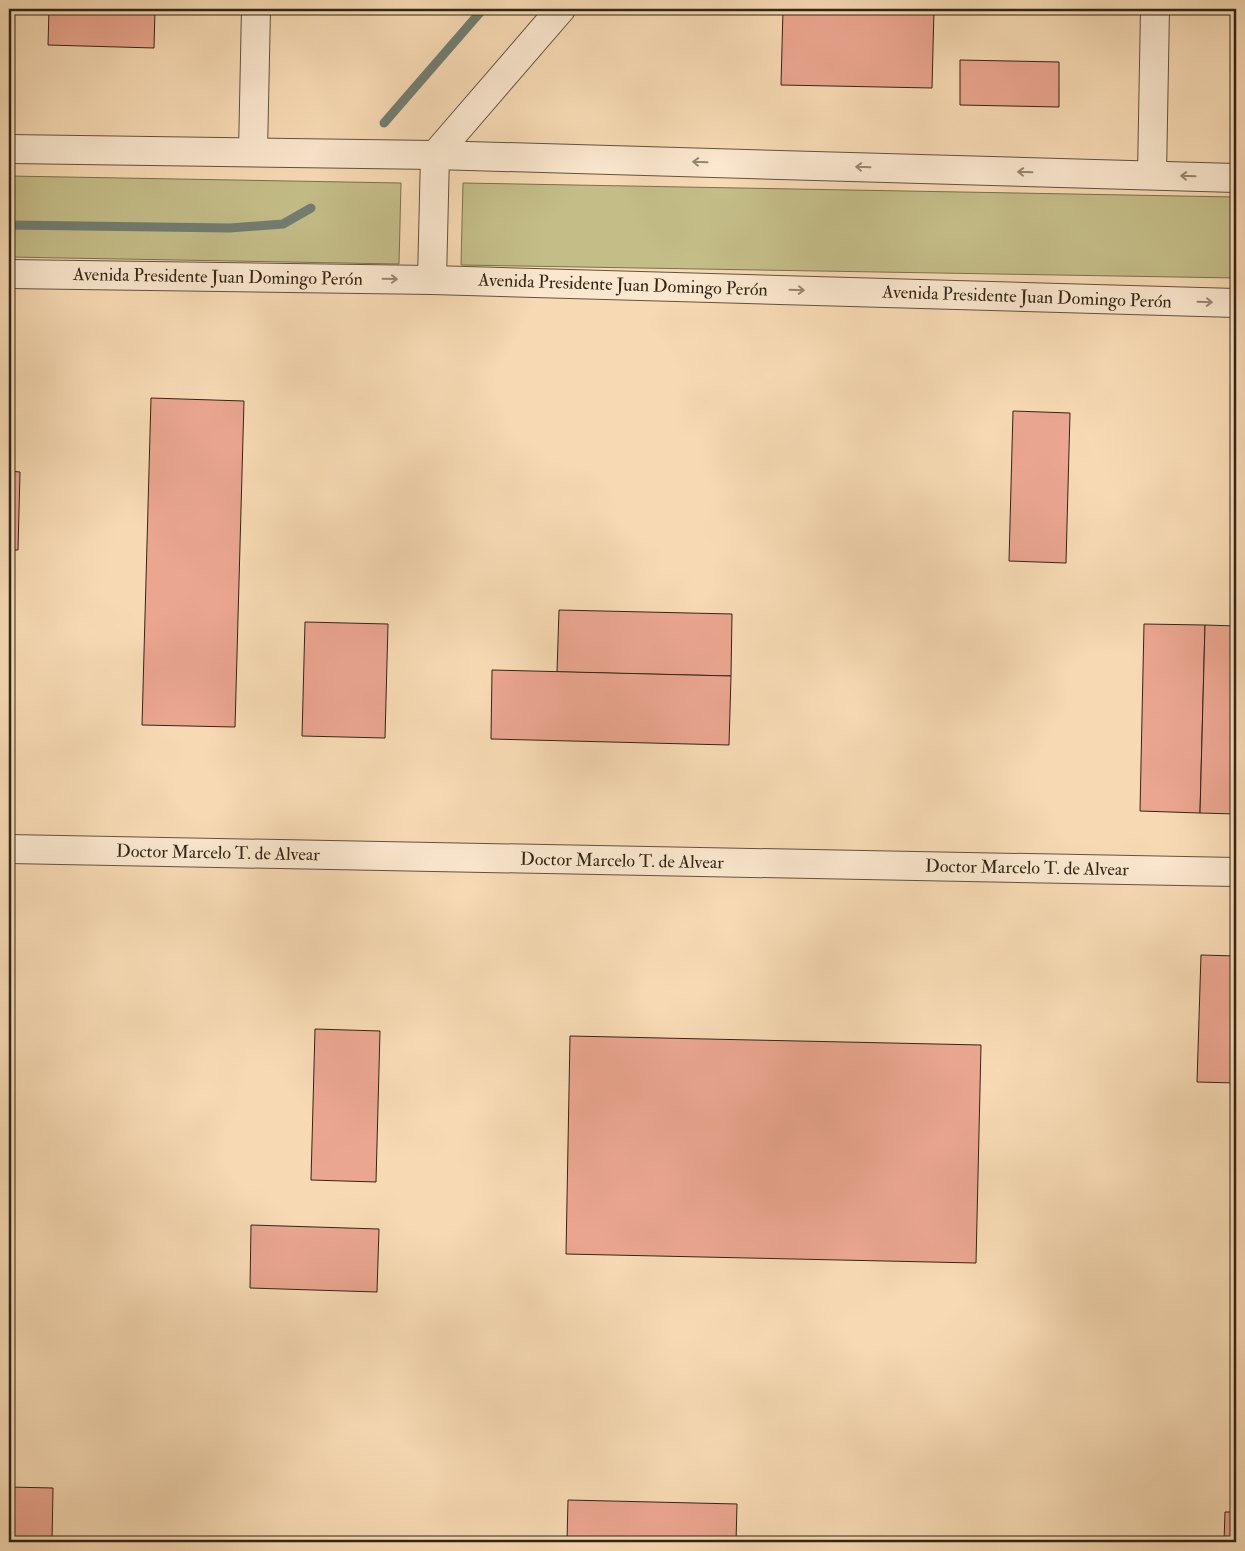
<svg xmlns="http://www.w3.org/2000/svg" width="1245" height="1551" font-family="'IM FELL Double Pica',serif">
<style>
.green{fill:#c4bd88;stroke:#7a7150}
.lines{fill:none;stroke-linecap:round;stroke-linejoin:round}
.stream{stroke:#727e72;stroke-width:9}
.building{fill:#eba690;stroke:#312517}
.minor-casing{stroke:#62523e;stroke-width:30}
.minor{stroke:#fae7ce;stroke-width:28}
.oneway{stroke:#968672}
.labels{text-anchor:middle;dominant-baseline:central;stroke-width:4.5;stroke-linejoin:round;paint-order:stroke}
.street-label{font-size:18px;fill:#312517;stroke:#fae7ce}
</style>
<rect width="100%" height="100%" fill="#f7dab4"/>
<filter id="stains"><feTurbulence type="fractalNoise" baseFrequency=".004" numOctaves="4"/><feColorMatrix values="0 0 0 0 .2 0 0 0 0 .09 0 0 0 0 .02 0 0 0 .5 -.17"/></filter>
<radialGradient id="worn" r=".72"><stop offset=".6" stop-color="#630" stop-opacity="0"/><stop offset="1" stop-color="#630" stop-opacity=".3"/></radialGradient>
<!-- green -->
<g class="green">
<path d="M9,176l392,7 -2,81 -390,-7z"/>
<path d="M463,183l773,14v81l-775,-13z"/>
</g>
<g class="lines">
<!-- stream -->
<g class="stream">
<path d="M384,123l99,-114"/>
<path d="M9,225l221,3 53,-4 28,-16"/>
</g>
</g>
<!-- building -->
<g class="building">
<path d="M49,9h106l-1,39 -106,-3z"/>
<path d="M783,9h151l-2,79 -151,-3z"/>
<path d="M960,60l99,2v45l-99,-2z"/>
<path d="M151,398l93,3 -9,326 -93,-2z"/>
<path d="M1013,411l57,2 -4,150 -57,-2z"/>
<path d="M9,471l11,1 -2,78h-9z"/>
<path d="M559,610l173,4 -1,62 -174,-4z"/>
<path d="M305,622l83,2 -3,114 -83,-2z"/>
<path d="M1144,624l61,1 -5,188 -60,-2z"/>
<path d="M1205,625l31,1v188l-36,-1z"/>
<path d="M492,670l239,6 -2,69 -238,-6z"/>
<path d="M1201,955l35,1v127l-39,-1z"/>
<path d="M315,1029l65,2 -4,151 -65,-2z"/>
<path d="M570,1036l411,9 -5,218 -410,-9z"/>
<path d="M251,1225l128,4 -2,63 -127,-4z"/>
<path d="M9,1487l44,1 -1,54h-43z"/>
<path d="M568,1500l169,4 -1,38h-169z"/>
<path d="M1225,1512h11v30h-12z"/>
</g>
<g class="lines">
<!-- minor casing -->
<g class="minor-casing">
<g id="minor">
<path d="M9,149l426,6 801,23"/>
<path d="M253,152l3,-143"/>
<path d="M1152,175l3,-166"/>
<path d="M9,274l423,6 804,23"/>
<path d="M432,280l3,-125 126,-146"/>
<path d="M9,849l1227,23"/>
</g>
</g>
<!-- minor -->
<use href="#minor" class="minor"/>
</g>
<!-- one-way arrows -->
<defs><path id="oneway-shaft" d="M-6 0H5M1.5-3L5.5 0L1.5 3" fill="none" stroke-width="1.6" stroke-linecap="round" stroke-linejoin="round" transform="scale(1.25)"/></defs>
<g class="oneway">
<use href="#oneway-shaft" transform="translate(700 162) rotate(-178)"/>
<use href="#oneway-shaft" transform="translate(863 167) rotate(-178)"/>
<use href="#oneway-shaft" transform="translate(1025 172) rotate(-178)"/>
<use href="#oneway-shaft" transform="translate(1188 176) rotate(-178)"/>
<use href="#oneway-shaft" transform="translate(390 279) rotate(1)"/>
<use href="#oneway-shaft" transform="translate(797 290) rotate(2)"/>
<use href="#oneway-shaft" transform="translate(1205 302) rotate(2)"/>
</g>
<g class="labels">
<!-- street labels -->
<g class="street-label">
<text transform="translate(218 277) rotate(1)">Avenida Presidente Juan Domingo Perón</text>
<text transform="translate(623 285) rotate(2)">Avenida Presidente Juan Domingo Perón</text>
<text transform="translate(1027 297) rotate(2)">Avenida Presidente Juan Domingo Perón</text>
<text transform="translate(218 853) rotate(1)">Doctor Marcelo T. de Alvear</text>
<text transform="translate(622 861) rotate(1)">Doctor Marcelo T. de Alvear</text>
<text transform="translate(1027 868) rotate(1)">Doctor Marcelo T. de Alvear</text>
</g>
</g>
<!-- margin -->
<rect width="1245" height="1551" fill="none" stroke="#f7dab4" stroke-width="30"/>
<rect x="10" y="10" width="1225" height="1531" fill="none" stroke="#312517" stroke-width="2.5"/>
<rect x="15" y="15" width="1215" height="1521" fill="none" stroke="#312517"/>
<rect width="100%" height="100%" filter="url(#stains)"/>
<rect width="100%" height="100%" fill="url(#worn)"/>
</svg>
